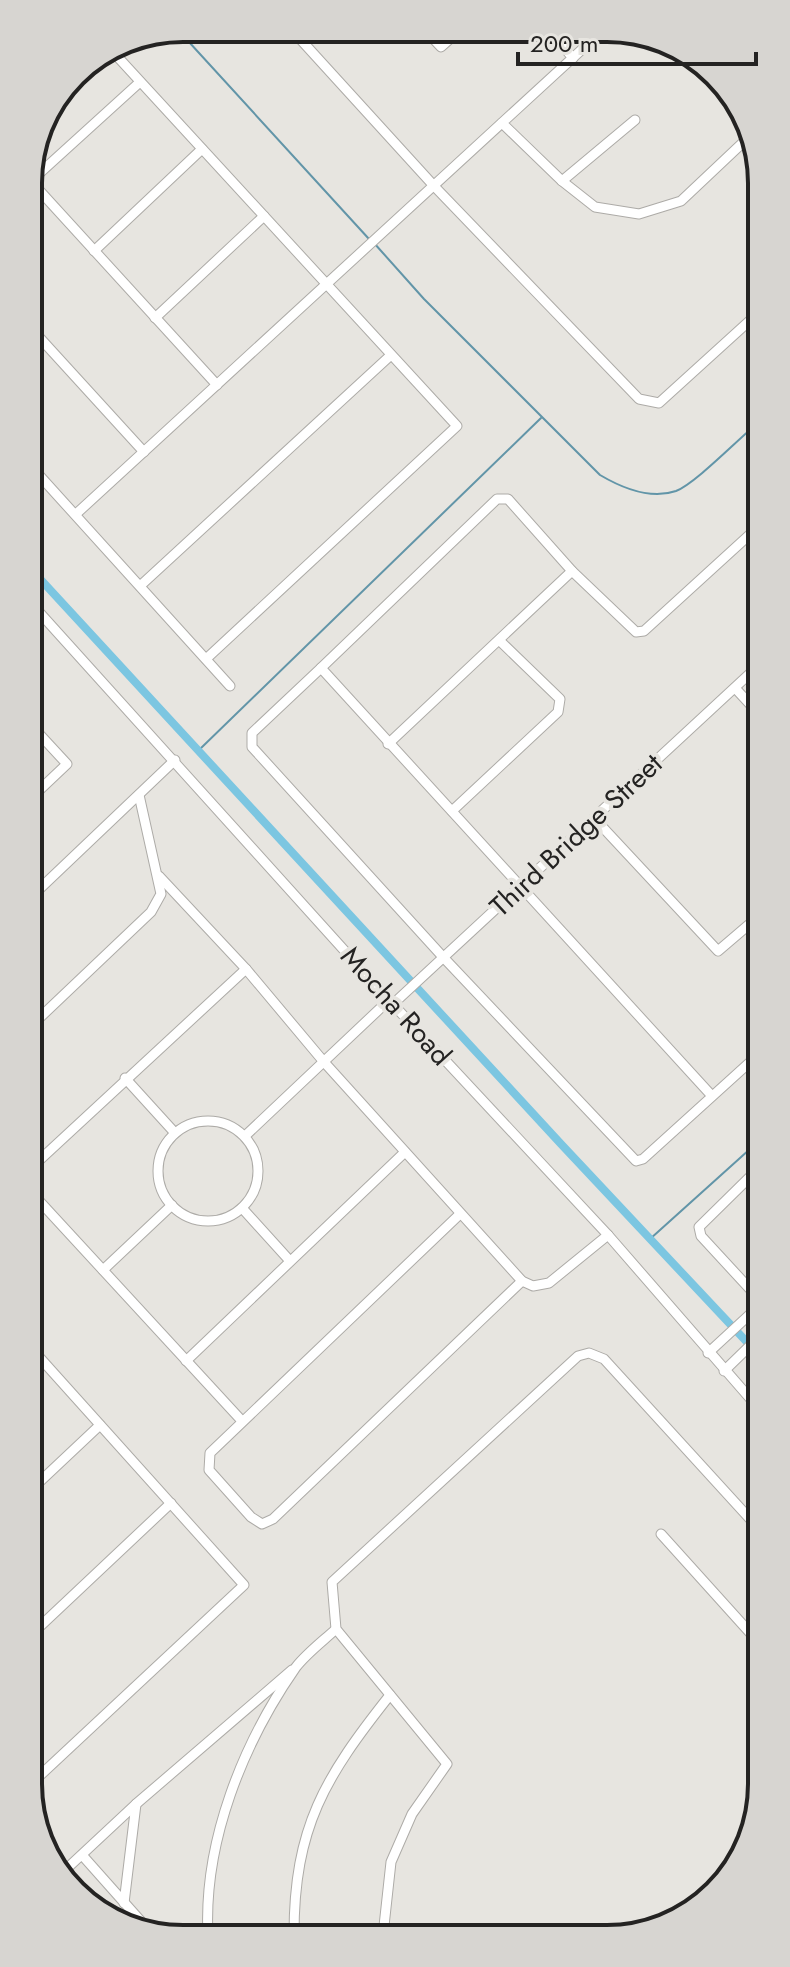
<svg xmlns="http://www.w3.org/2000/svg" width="790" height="1967" font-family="Jost,sans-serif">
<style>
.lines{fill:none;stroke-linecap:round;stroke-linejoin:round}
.stream{stroke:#6295a8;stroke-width:2}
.canal{stroke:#7cc6e1;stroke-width:8}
.minor-casing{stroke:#adaba7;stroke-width:11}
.minor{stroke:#fff;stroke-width:9}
.labels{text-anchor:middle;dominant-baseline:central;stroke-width:8;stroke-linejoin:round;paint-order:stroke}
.street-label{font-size:28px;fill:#242322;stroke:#e7e5e0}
.rim{fill:none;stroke:#242322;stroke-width:4}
</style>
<rect width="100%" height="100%" fill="#e7e5e0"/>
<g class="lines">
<!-- stream -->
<g class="stream">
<path d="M178,30l191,209"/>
<path d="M374,243l50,56 176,176c22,13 50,25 76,16 20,-8 62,-52 82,-68"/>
<path d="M199,750l342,-332"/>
<path d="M650,1239l110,-99"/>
</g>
<!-- canal -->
<path class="canal" d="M30,568l531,576 199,212"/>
<!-- minor casing -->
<g class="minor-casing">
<g id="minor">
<path d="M291,29l143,157 205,213 20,4 98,-89"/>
<path d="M425,30l16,17 19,-17"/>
<path d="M549,30l24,28"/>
<path d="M115,54l342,372 -251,233"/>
<path d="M693,61l45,49"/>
<path d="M502,123l60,58 33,26 44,7 42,-13 71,-67"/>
<path d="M28,178l189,207"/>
<path d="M31,181l109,-99"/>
<path d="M562,181l73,-61"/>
<path d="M94,251l108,-102"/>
<path d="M155,318l109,-102"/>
<path d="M29,326l115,126"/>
<path d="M29,464l201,222"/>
<path d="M76,514l526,-483"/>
<path d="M140,586l251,-231"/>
<path d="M30,602l359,398 219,235 153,176"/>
<path d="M321,668l176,-169h11l64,72 64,61 8,-1 114,-104"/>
<path d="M735,688l24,26"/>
<path d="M30,724l37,40 -37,35"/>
<path d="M388,744l184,-173"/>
<path d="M452,811l106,-99 2,-13 -60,-58"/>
<path d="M594,818l124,133 41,-35"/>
<path d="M159,876l87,93 78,93 198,219 11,5 16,-3 59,-48"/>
<path d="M30,898l145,-138"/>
<path d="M393,1004l365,-338"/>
<path d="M31,1026l120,-114 10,-18 -22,-99"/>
<path d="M125,1078l50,55"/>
<path d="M712,1096l-391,-428 -69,65v14l191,210 193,204 7,-2 117,-106"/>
<circle cx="208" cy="1171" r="50"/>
<path d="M245,1136l144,-136"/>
<path d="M760,1167l-61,60 2,9 59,64"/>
<path d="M31,1168l215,-199"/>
<path d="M31,1192l211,229"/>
<path d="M242,1208l48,53"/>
<path d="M460,1214l-250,239 -1,17 42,47 11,7 11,-5 249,-238"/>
<path d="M103,1270l69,-65"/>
<path d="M32,1349l212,236 -211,197"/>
<path d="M708,1353l52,-48"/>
<path d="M186,1361l219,-209"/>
<path d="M724,1371l36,-35"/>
<path d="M32,1489l68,-64"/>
<path d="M661,1534l100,111"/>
<path d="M33,1633l138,-130"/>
<path d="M82,1855l72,81"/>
<path d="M62,1873l74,-69 156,-134"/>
<path d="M124,1903l12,-99"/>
<path d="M294,1935c0,-108 31,-158 96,-240"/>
<path d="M383,1935l8,-73 21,-48 35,-50 -111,-135 -4,-47 246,-226 11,-3 15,6 157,172"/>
<path d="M208,1936c-5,-94 35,-193 88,-269 11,-14 27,-26 40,-38"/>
</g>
</g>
<!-- minor -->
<use href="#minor" class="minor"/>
</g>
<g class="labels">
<!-- street labels -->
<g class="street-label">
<text transform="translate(576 835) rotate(-43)">Third Bridge Street</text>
<text transform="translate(396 1006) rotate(48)">Mocha Road</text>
</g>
</g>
<!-- crop -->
<path d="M0 0H790V1967H0ZM183 42H607A141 141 0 0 1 748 183V1784A141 141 0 0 1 607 1925H183A141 141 0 0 1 42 1784V183A141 141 0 0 1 183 42Z" fill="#d7d5d1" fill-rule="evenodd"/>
<path class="rim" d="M183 42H607A141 141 0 0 1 748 183V1784A141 141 0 0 1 607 1925H183A141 141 0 0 1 42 1784V183A141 141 0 0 1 183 42Z"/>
<!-- scale -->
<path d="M518 52v12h238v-12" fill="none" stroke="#242322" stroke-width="4"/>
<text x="530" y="52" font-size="24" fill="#242322" stroke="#e7e5e0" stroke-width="6" paint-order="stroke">200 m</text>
</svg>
